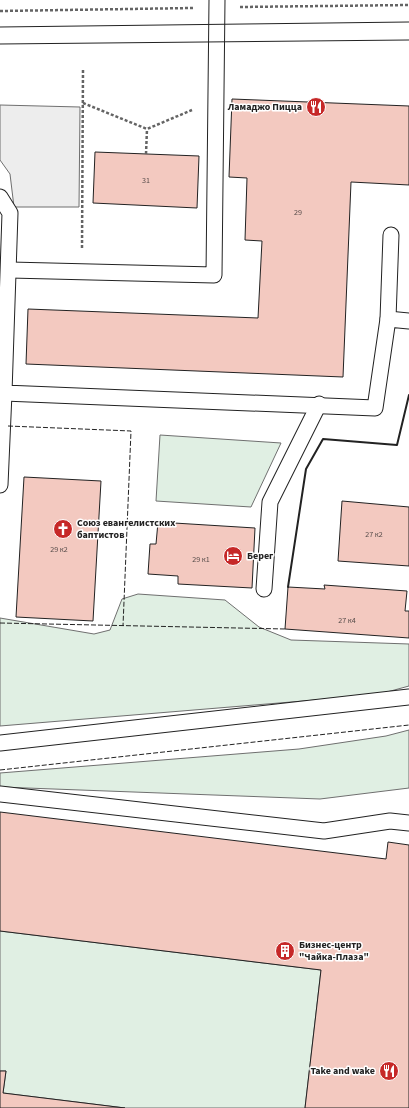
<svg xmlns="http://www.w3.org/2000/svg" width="409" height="1108" font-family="'Source Sans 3',sans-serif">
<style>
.green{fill:#e0efe3;stroke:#6f6f6f}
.parking{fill:#ededed;stroke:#6f6f6f}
.building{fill:#f3c9c0;stroke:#222}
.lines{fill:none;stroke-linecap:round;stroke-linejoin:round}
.lane-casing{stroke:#222;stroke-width:17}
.path{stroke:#646464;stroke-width:2.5;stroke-dasharray:3 2;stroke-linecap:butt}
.lane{stroke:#fff;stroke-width:15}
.tram{stroke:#222;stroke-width:1}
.fence{stroke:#222;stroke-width:1;stroke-dasharray:5 2;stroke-linecap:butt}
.wall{stroke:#222;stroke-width:2}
.labels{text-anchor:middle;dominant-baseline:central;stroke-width:3;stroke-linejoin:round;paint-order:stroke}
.number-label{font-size:8px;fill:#564c4a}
.poi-label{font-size:10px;font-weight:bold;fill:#222;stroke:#fff;text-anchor:start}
</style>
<rect width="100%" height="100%" fill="#fff"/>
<!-- green -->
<g class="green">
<path d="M160,435l121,8 -30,64 -95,-6z"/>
<path d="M138,594l87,6 34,27 32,13 118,4v42l-33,9 -376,31v-108l94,16 16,-4 12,-31z"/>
<path d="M409,730v58l-89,11 -320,-12v-14l299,-24 87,-13z"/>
<path d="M0,931l321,39 -16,138h-180l-122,-15 3,-22h-6z"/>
</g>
<!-- parking -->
<path class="parking" d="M0,105l80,2 -1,100h-65l-4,-33 -10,-14z"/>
<!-- building -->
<g class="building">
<path d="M232,99l177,7v79l-58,-3 -8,195 -317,-13 2,-55 230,9 4,-77 -17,-1 2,-62 -18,-1z"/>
<path d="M95,152l104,4 -2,52 -104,-5z"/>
<path d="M24,477l77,4 -8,140 -77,-4z"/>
<path d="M342,501l67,6v59l-71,-5z"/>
<path d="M158,522l97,6 -3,60 -74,-4v-8l-30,-2 2,-30h6z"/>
<path d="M324,585l83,6 -2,20h4v27l-124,-9 3,-42 37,2z"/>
<path d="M0,812l386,47 2,-17 21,3v263h-104l16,-138 -321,-39z"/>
<path d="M0,1071h6l-3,22 122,15h-125z"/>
</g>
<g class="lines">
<!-- lane casing -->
<g class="lane-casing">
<g id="lane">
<path d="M0,197l10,16 -6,180 371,15 13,-89 21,2"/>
<path d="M10,270l204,5 3,-275"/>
<path d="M388,319l3,-84"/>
<path d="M0,485l4,-92"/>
<path d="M264,589l6,-87 49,-98"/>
<path d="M0,743l409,-46"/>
<path d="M0,794l324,37 66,-10 19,2"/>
</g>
</g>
<!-- path -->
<g class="path">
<path d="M240,7l169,-2"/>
<path d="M0,11l193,-3"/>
<path d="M83,103l64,26 45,-19"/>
<path d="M146,154l1,-25"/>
<path d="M82,248l1,-179"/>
</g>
<!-- lane -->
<use href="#lane" class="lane"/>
<!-- tram -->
<g class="tram">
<path d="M0,27l409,-5"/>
<path d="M0,44l409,-4"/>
</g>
<!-- fence -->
<g class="fence">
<path d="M8,426l123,5 -8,195"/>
<path d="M0,623l285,6"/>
<path d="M0,770l409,-45"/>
</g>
<!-- wall -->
<path class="wall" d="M288,587l18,-118 17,-30 74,6 12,-50"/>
</g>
<!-- icons -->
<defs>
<g id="restaurant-disc" transform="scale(1)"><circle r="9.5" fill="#c62828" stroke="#fff"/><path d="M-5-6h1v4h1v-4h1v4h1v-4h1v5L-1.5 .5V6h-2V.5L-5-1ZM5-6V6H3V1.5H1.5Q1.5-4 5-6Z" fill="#fff"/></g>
<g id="church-disc" transform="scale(1)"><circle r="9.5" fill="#c62828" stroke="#fff"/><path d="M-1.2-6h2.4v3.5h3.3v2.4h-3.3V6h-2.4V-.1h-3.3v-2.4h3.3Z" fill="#fff"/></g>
<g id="hotel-disc" transform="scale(1)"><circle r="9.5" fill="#c62828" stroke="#fff"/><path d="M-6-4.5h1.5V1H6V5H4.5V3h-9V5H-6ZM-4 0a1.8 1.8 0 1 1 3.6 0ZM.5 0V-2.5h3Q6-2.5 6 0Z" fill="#fff"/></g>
<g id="building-disc" transform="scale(1)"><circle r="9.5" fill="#c62828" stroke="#fff"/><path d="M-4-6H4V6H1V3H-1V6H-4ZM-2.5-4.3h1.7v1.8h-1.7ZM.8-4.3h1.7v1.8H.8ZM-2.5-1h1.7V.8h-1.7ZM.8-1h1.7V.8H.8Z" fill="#fff"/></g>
</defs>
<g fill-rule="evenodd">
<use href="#restaurant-disc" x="316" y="107"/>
<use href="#church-disc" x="63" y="529"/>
<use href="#hotel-disc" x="233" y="556"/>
<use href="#building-disc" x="285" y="951"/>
<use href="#restaurant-disc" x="389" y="1071"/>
</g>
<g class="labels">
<!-- number labels -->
<g class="number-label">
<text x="146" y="180">31</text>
<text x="298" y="212">29</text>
<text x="374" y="534">27 к2</text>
<text x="59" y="549">29 к2</text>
<text x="201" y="559">29 к1</text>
<text x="347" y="620">27 к4</text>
</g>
<!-- poi labels -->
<g class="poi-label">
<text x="302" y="107" text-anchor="end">Ламаджо Пицца</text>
<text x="77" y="523">Союз евангелистских<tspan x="77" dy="12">баптистов</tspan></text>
<text x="247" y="556">Берег</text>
<text x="299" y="945">Бизнес-центр<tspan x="299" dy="12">"Чайка-Плаза"</tspan></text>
<text x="375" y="1071" text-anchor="end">Take and wake</text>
</g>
</g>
</svg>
